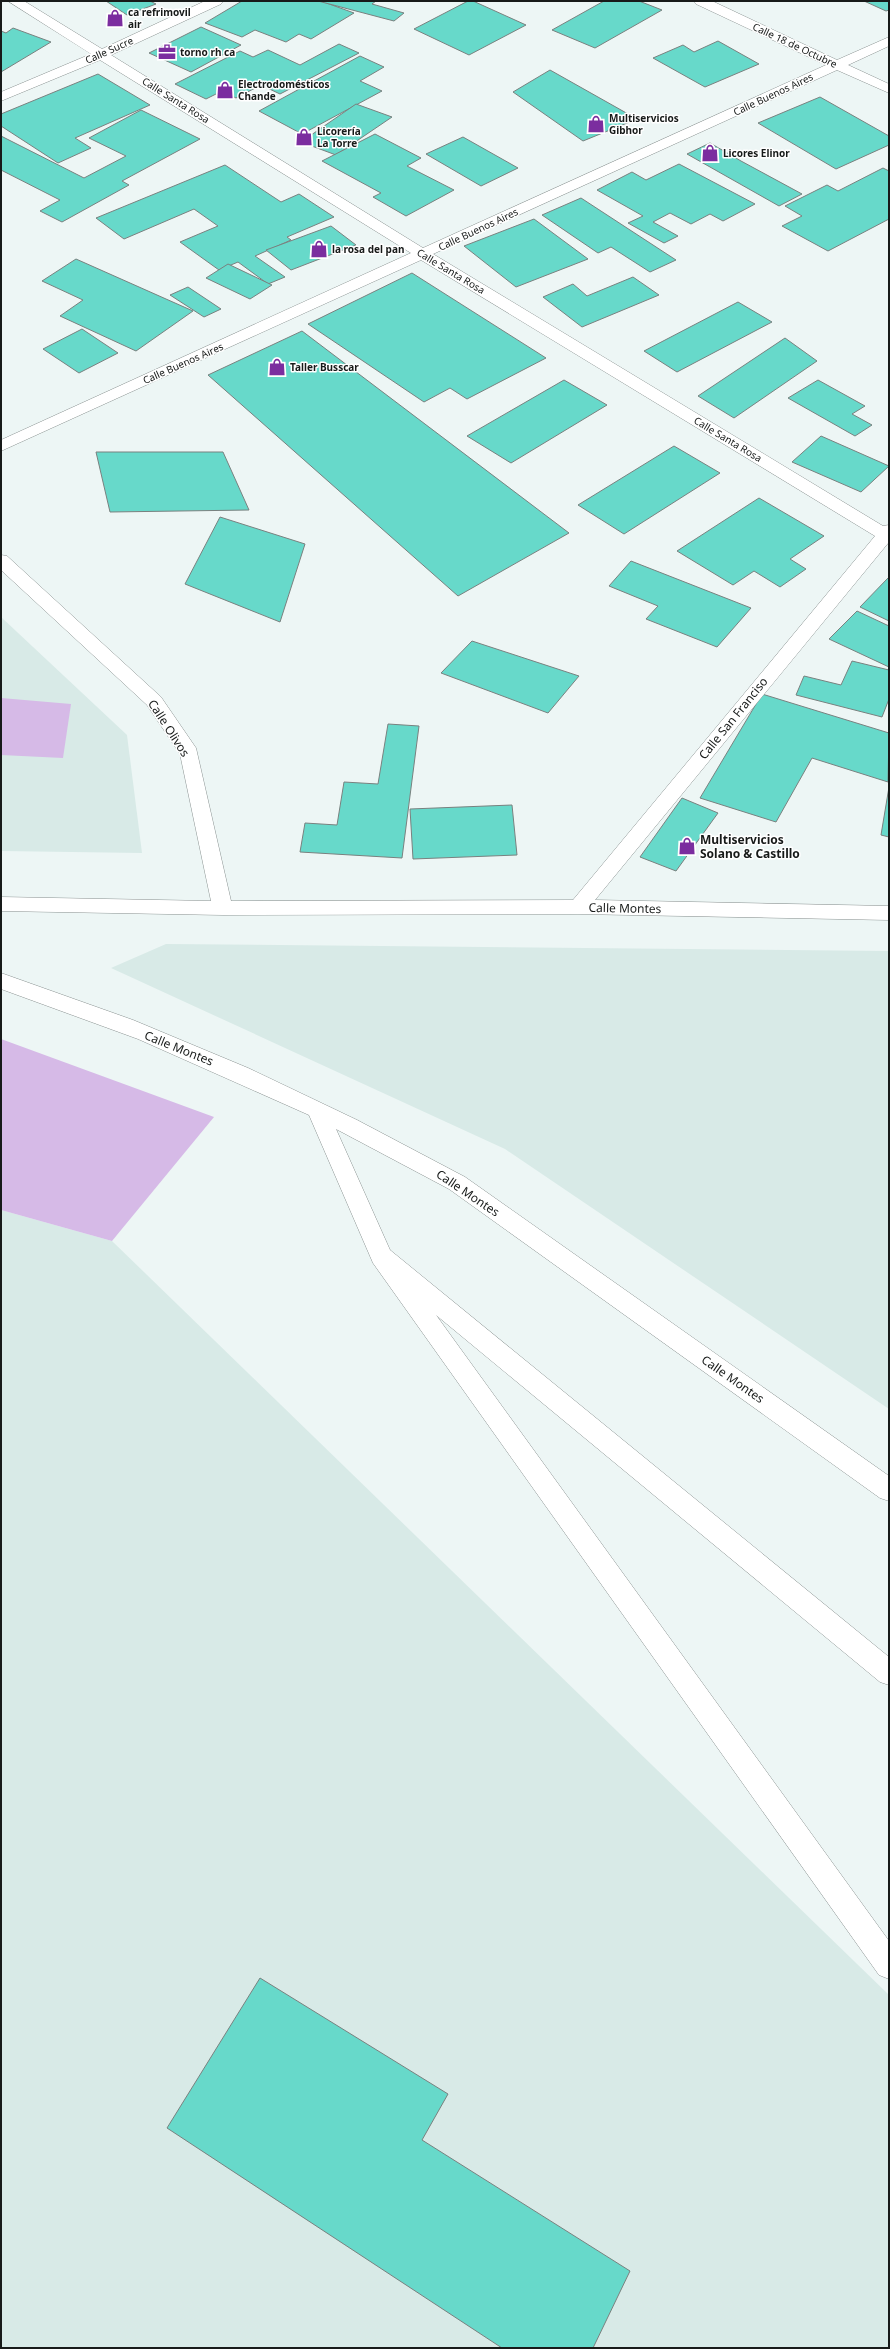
<svg xmlns="http://www.w3.org/2000/svg" width="890" height="2349" font-family="'Noto Sans',sans-serif">
<style>
.built{fill:#d8eae7}
.green{fill:#d6bae7}
.building{fill:#67d9ca;stroke:#79817f}
.lines{fill:none;stroke-linecap:round;stroke-linejoin:round}
.minor-casing{stroke:#8b9392;stroke-width:1}
.minor{fill:#fff;fill-rule:evenodd}
.labels{text-anchor:middle;dominant-baseline:central;stroke-width:3;stroke-linejoin:round;paint-order:stroke}
.far-poi-label{font-size:10px;font-weight:bold;fill:#171a19;stroke:#fff;text-anchor:start}
.far-street-label{font-size:10px;fill:#171a19;stroke:#fff}
.street-label{font-size:12px;fill:#171a19;stroke:#fff}
.poi-label{font-size:12px;font-weight:bold;fill:#171a19;stroke:#fff;text-anchor:start}
</style>
<rect width="100%" height="100%" fill="#edf6f5"/>
<!-- built -->
<g class="built">
<path d="M1,617l126,118 15,118 -141,-2z"/>
<path d="M166,944l722,7 1,458 -384,-260 -394,-181z"/>
<path d="M1,1210l111,31 777,754v353h-888z"/>
</g>
<!-- green -->
<g class="green">
<path d="M1,698l70,6 -8,54 -62,-3z"/>
<path d="M1,1039l213,78 -102,124 -111,-31z"/>
</g>
<!-- building -->
<g class="building">
<path d="M106,1h44l6,3 -29,11z"/>
<path d="M242,1h79l33,12 -43,26 -12,-5 -13,8 -31,-12 -13,7 -37,-14z"/>
<path d="M318,1h58l-4,3 32,9 -10,8z"/>
<path d="M468,1h5l53,24 -57,30 -55,-26z"/>
<path d="M604,1h35l23,9 -67,38 -43,-18z"/>
<path d="M864,1h25v9l-3,1z"/>
<path d="M201,27l40,18 -50,27 -42,-19z"/>
<path d="M13,28l38,14 -50,30v-41l5,2z"/>
<path d="M718,41l41,23 -54,23 -52,-29 30,-13 11,7z"/>
<path d="M339,44l20,9 -79,41 -19,-9 -25,13 -14,-7 -16,8 -31,-15 65,-33 13,6 15,-7 32,15z"/>
<path d="M360,56l24,11 -24,14 22,10 -80,43 -43,-23z"/>
<path d="M550,70l87,49 -54,22 -70,-49z"/>
<path d="M98,74l52,31 -75,33 16,10 -33,15 -57,-37v-12z"/>
<path d="M820,97l69,39v9l-53,24 -78,-46z"/>
<path d="M356,104l36,13 -56,38 -35,-13z"/>
<path d="M141,110l59,29 -78,42 7,4 -67,37 -22,-11 20,-11 -59,-30v-34l83,42 42,-22 -37,-18z"/>
<path d="M375,134l46,24 -14,8 47,24 -48,26 -33,-19 8,-4 -59,-32z"/>
<path d="M463,137l55,31 -37,18 -55,-32z"/>
<path d="M710,143l31,18 61,33 -23,12 -92,-52z"/>
<path d="M679,164l76,40 -32,17 -13,-7 -19,10 -21,-11 -17,9 25,14 -14,7 -36,-20 15,-7 -46,-26 35,-18 14,8z"/>
<path d="M225,165l56,37 18,-8 35,23 -47,20 4,3 -36,16 30,21 -17,7 -30,-22 -19,8 -39,-28 38,-16 -24,-17 -70,30 -28,-21z"/>
<path d="M883,168l6,3v48l-61,32 -46,-25 20,-10 -17,-10 42,-21 11,6z"/>
<path d="M581,198l95,62 -26,12 -39,-25 -13,6 -56,-38z"/>
<path d="M534,219l54,40 -72,28 -52,-41z"/>
<path d="M331,226l25,19 -65,25 -25,-20z"/>
<path d="M76,259l117,52 -57,40 -76,-35 23,-16 -41,-19z"/>
<path d="M228,264l44,21 -22,14 -44,-21z"/>
<path d="M412,273l134,85 -79,41 -17,-11 -26,14 -116,-78z"/>
<path d="M633,277l26,18 -77,32 -39,-30 30,-13 14,12z"/>
<path d="M188,287l33,22 -17,8 -34,-22z"/>
<path d="M738,302l34,20 -95,50 -33,-21z"/>
<path d="M82,329l36,24 -39,20 -36,-24z"/>
<path d="M302,331l267,202 -111,63 -250,-221z"/>
<path d="M785,338l32,23 -83,57 -36,-22z"/>
<path d="M564,380l43,25 -96,58 -44,-27z"/>
<path d="M818,380l47,26 -13,8 20,11 -17,11 -67,-38z"/>
<path d="M821,436l68,30 -28,26 -69,-30z"/>
<path d="M674,446l46,27 -96,61 -46,-29z"/>
<path d="M96,452h127l26,58 -139,2z"/>
<path d="M759,498l65,38 -34,23 16,10 -26,18 -26,-16 -21,14 -56,-34z"/>
<path d="M220,517l85,27 -25,78 -95,-38z"/>
<path d="M631,561l120,47 -34,39 -71,-28 12,-13 -49,-20z"/>
<path d="M888,578l1,1v42l-29,-14z"/>
<path d="M857,611l32,15v41l-60,-28z"/>
<path d="M472,641l107,35 -31,37 -107,-40z"/>
<path d="M852,661l37,9v29l-7,18 -86,-22 8,-19 37,9z"/>
<path d="M762,694l127,39 -1,49 -76,-24 -36,64 -76,-24z"/>
<path d="M388,724l31,2 -17,132 -102,-6 5,-29 32,2 7,-43 34,2z"/>
<path d="M889,787v50l-8,-2z"/>
<path d="M682,798l36,15 -42,58 -36,-14z"/>
<path d="M512,805l5,50 -104,4 -3,-50z"/>
<path d="M260,1978l188,116 -26,46 208,131 -37,77h-91l-335,-220z"/>
</g>
<g class="lines">
<!-- minor casing -->
<g class="minor-casing">
<g id="minor">
<path d="M8,1h16l78,48 103,-48h18l-2,3 -110,51 312,193 403,-183 -130,-61 -2,-3h18l125,59 52,-23v9l-41,19 41,19v9l-52,-23 -404,184 450,272 6,-1v17l-294,358 294,6v14l-311,-6 -355,1 -222,-4v-14l210,4 -31,-147 -33,-49 -146,-135v-15l6,1 154,141 35,51 35,153 342,-1 302,-364 -454,-276 -420,191v-11l410,-187 -311,-193 -99,41v-9l90,-38z"/>
<path d="M1,973l132,47 115,48 109,52 108,57 424,299v25l-9,-3 -431,-309 -113,-60 54,121 499,407v28l-9,-3 -444,-367 453,626v38l-10,-4 -506,-712 -64,-148 -171,-76 -137,-50z"/>
</g>
</g>
<!-- minor -->
<use href="#minor" class="minor"/>
</g>
<!-- icons -->
<defs>
<g id="shop-bare" transform="scale(1.38)"><path d="M-5-2.5h2.3a2.7 3.5 0 0 1 5.4 0H5L5.5 6h-11ZM-1.5-2.5h3a1.5 2.3 0 0 0-3 0Z" fill="#7b2d9f" stroke="#fff" stroke-width="2.5" paint-order="stroke"/></g>
<g id="office-bare" transform="scale(1.38)"><path d="M-6-3h4V-5.5h4V-3h4V5H-6ZM-1-4.5V-3h2v-1.5ZM-6 0V1H6V0Z" fill="#7b2d9f" stroke="#fff" stroke-width="2.5" paint-order="stroke"/></g>
</defs>
<g fill-rule="evenodd">
<use href="#shop-bare" x="115" y="18"/>
<use href="#office-bare" x="167" y="52"/>
<use href="#shop-bare" x="225" y="90"/>
<use href="#shop-bare" x="596" y="124"/>
<use href="#shop-bare" x="304" y="137"/>
<use href="#shop-bare" x="710" y="153"/>
<use href="#shop-bare" x="319" y="249"/>
<use href="#shop-bare" x="277" y="367"/>
<use href="#shop-bare" x="687" y="846"/>
</g>
<g class="labels">
<!-- far-poi labels -->
<g class="far-poi-label">
<text x="128" y="12">ca refrimovil<tspan x="128" dy="12">air</tspan></text>
<text x="180" y="52">torno rh ca</text>
<text x="238" y="84">Electrodomésticos<tspan x="238" dy="12">Chande</tspan></text>
<text x="609" y="118">Multiservicios<tspan x="609" dy="12">Gibhor</tspan></text>
<text x="317" y="131">Licorería<tspan x="317" dy="12">La Torre</tspan></text>
<text x="723" y="153">Licores Elinor</text>
<text x="332" y="249">la rosa del pan</text>
<text x="290" y="367">Taller Busscar</text>
</g>
<!-- far-street labels -->
<g class="far-street-label">
<text transform="translate(795 45) rotate(25)">Calle 18 de Octubre</text>
<text transform="translate(109 50) rotate(-24)">Calle Sucre</text>
<text transform="translate(773 94) rotate(-25)">Calle Buenos Aires</text>
<text transform="translate(176 100) rotate(32)">Calle Santa Rosa</text>
<text transform="translate(478 229) rotate(-25)">Calle Buenos Aires</text>
<text transform="translate(451 271) rotate(31)">Calle Santa Rosa</text>
<text transform="translate(183 363) rotate(-24)">Calle Buenos Aires</text>
<text transform="translate(728 439) rotate(31)">Calle Santa Rosa</text>
</g>
<!-- street labels -->
<g class="street-label">
<text transform="translate(733 718) rotate(-51)">Calle San Franciso</text>
<text transform="translate(169 728) rotate(57)">Calle Olivos</text>
<text transform="translate(625 908) rotate(1)">Calle Montes</text>
<text transform="translate(179 1048) rotate(22)">Calle Montes</text>
<text transform="translate(468 1193) rotate(34)">Calle Montes</text>
<text transform="translate(733 1379) rotate(35)">Calle Montes</text>
</g>
<!-- poi labels -->
<g class="poi-label">
<text x="700" y="839">Multiservicios<tspan x="700" dy="14">Solano &amp; Castillo</tspan></text>
</g>
</g>
<!-- border -->
<rect width="890" height="2349" fill="none" stroke="#171a19" stroke-width="4"/>
</svg>
